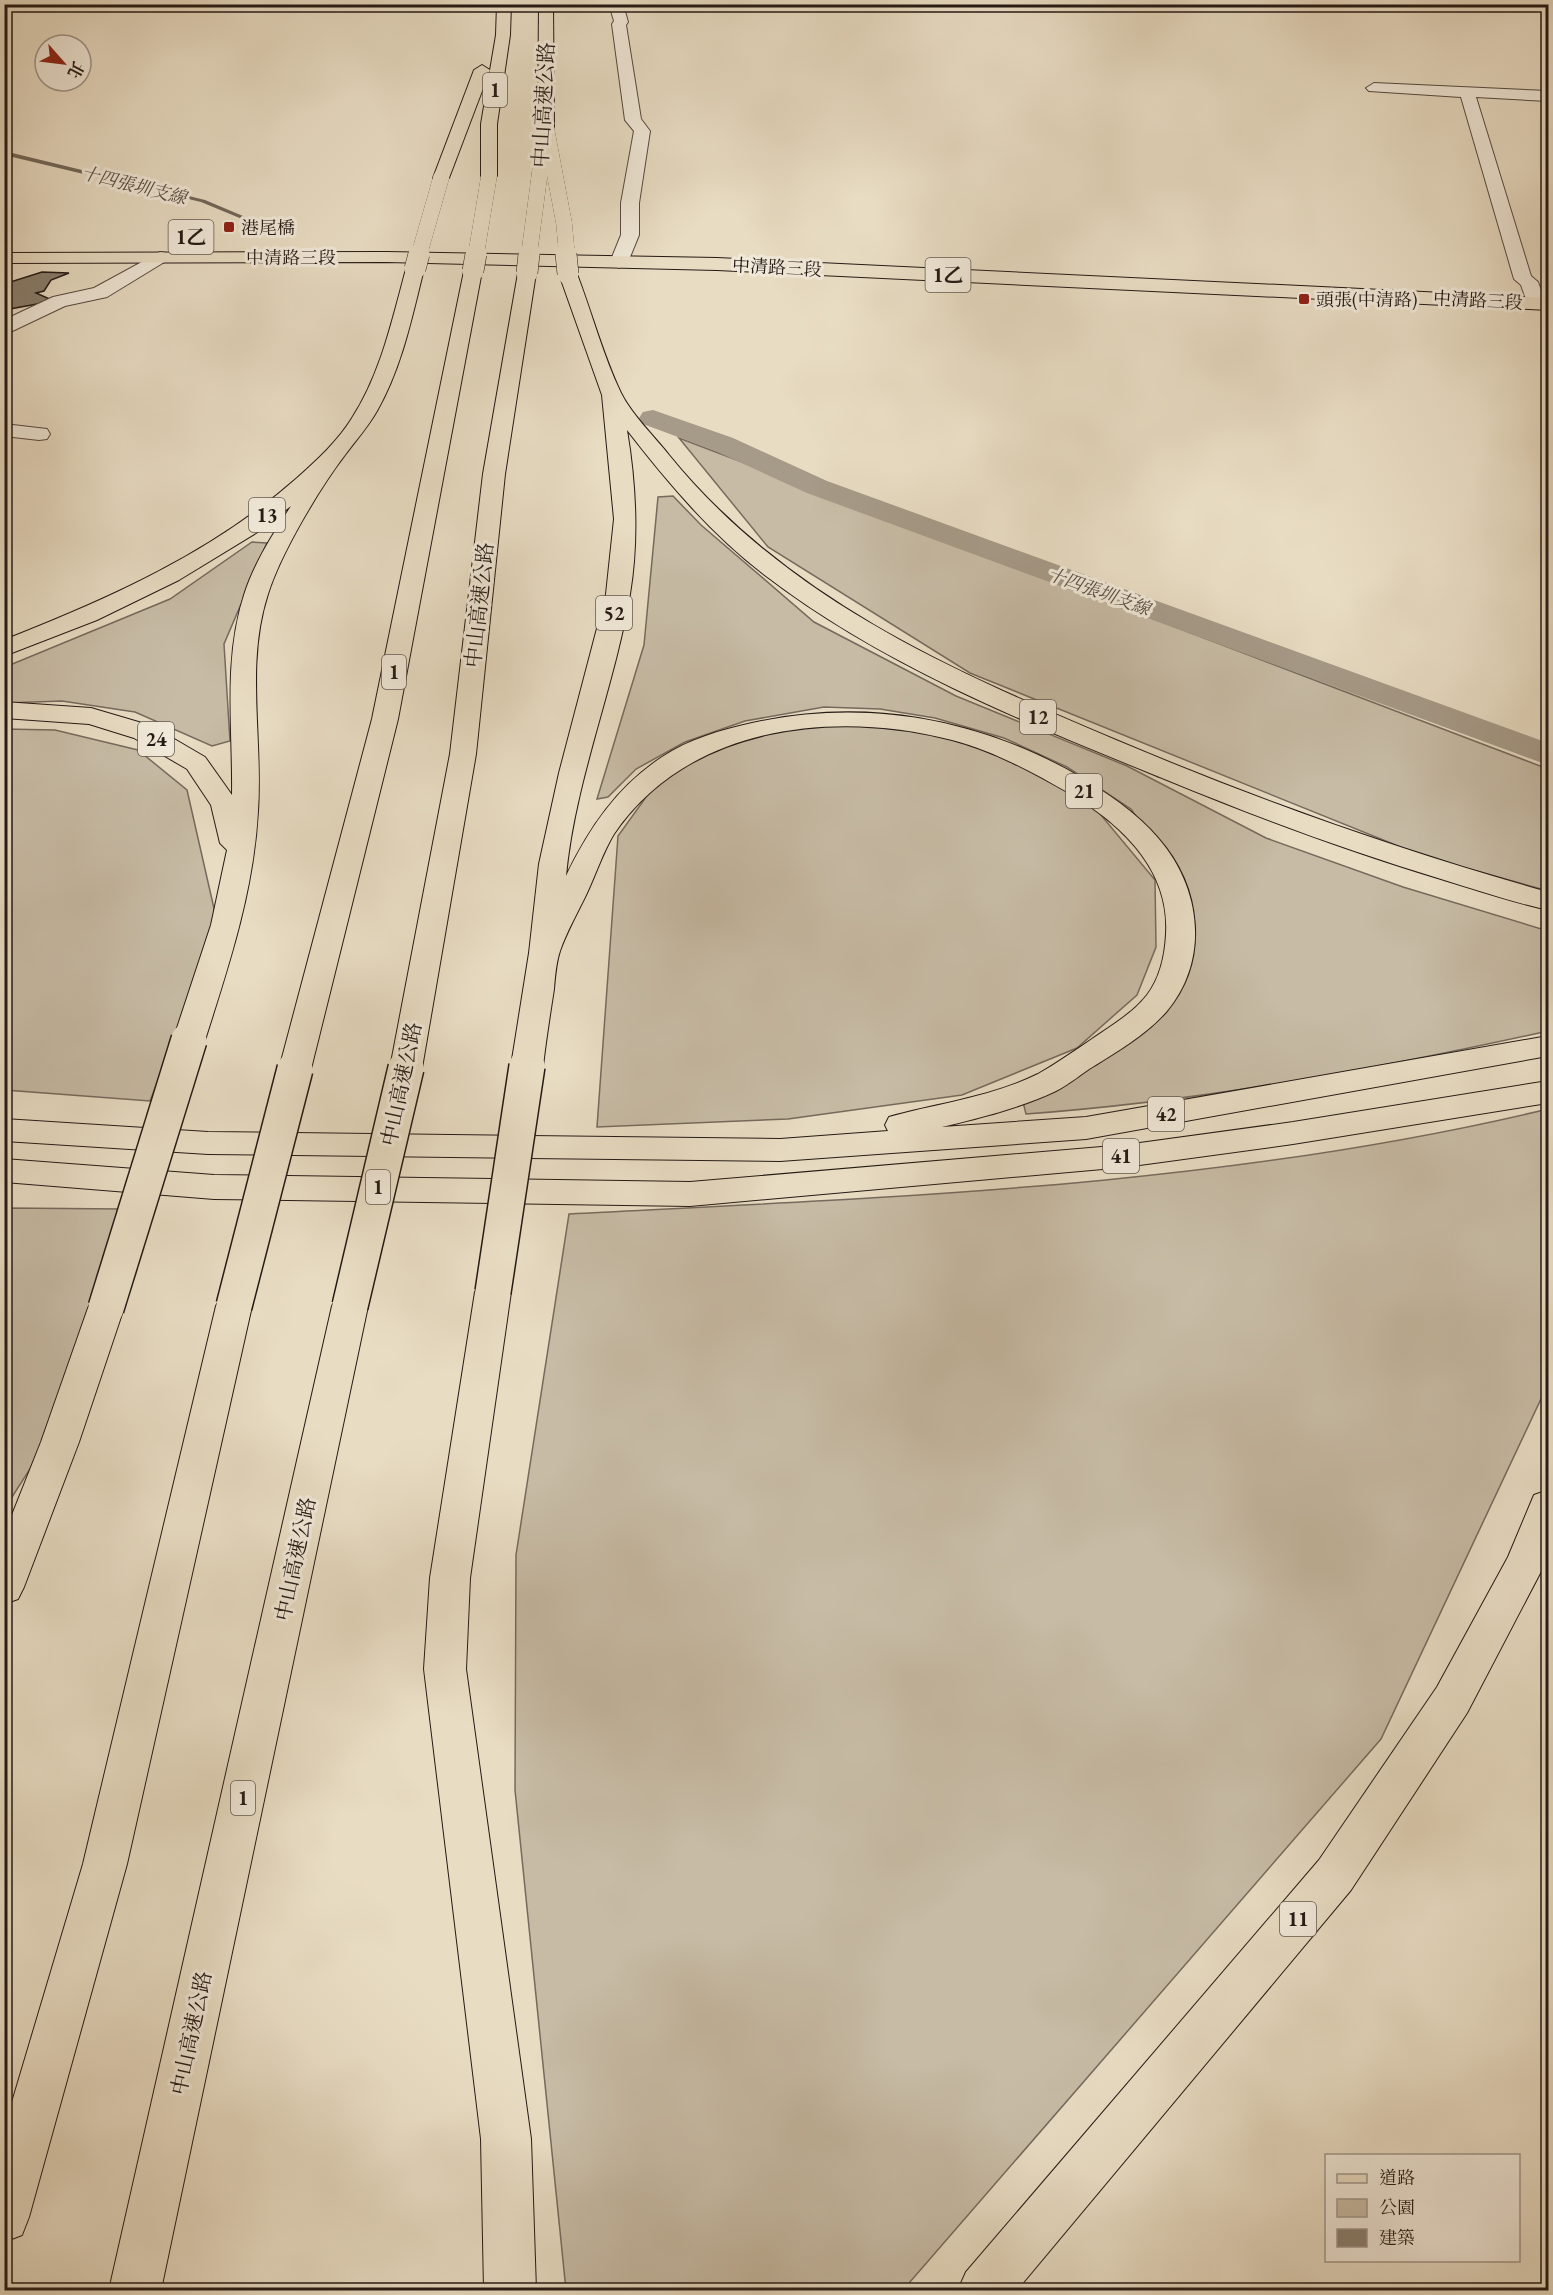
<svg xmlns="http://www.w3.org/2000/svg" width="1553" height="2295" font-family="'EB Garamond','Noto Serif TC',serif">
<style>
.green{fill:#c7bba5;stroke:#766a5d;stroke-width:1.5}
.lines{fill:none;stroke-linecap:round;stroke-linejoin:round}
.stream{fill:#72675a;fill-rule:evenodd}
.canal{fill:#a69a88;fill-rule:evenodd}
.building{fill:#8a7f6f;stroke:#251a15;stroke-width:1.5}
.minor-casing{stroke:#564a40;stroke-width:2}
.primary-casing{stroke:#251a15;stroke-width:2}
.motorway-casing{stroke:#251a15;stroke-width:2}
.minor{fill:#f0e8d8;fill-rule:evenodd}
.primary{fill:#e8dcc3;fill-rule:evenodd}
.motorway{fill:#e8dcc3;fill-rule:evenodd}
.motorway-bridge-far2-casing{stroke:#251a15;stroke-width:16;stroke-linecap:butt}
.motorway-bridge-far1-casing{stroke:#251a15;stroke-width:22;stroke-linecap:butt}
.motorway-bridge-casing{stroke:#251a15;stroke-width:38;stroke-linecap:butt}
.motorway-bridge-far2{stroke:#e8dcc3;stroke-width:16}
.motorway-bridge-far1{stroke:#e8dcc3;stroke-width:21}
.motorway-bridge{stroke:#e8dcc3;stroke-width:35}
.poi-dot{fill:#8f2418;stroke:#f0e8d8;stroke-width:2}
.labels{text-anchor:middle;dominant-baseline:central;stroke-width:6;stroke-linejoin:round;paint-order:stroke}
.far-water-label{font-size:18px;font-style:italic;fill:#594d43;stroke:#f0e8d8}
.far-poi-label{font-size:18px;fill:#251a15;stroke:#f0e8d8;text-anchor:start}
.far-street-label{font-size:18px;fill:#251a15;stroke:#f0e8d8}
.shield{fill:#f0e8d8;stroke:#625850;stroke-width:1.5}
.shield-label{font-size:20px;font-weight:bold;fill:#251a15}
.street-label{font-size:21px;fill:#251a15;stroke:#f0e8d8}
</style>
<rect width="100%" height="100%" fill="#e8dcc3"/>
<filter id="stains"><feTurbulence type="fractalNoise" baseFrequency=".00333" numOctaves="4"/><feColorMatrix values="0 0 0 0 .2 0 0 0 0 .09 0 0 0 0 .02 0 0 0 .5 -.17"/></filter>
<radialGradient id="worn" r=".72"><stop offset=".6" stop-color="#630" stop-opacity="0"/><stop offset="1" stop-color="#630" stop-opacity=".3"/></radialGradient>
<!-- green -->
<g class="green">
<path d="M679,438l869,331v122l-125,-35 -453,-183 -202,-126z"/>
<path d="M673,496l28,29 113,97 142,74 171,70 139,72 137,49 145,44v100c-171,38 -346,70 -522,83l-3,-12 100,-60 56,-73 6,-83 -54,-77 -64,-42 -63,-29 -69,-20 -55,-9 -56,-2 -79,14 -60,21 -49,27 -28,28 -11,2 47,-154 14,-148z"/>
<path d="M252,542l15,1 -43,101 6,97 -18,5 -77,-34 -73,-11 -57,2v-36l165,-68z"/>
<path d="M817,720l95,5 86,23 93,55 64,77 1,67 -19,48 -60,53 -115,47 -174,24 -191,8 21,-291 36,-50 47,-32z"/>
<path d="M4,729l51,1 83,20 49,40 31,136 -68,175 -145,-11z"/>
<path d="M1548,1109v275l-167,355 -478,551h-337l-51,-500 1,-235 53,-341c328,-17 659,-28 979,-105z"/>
<path d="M5,1208l118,1 -45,166 -48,94 -25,39z"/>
</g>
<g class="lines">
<!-- stream -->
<path class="stream" d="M4,151l201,49 59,25 -5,1 -58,-24 -197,-47z"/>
<!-- canal -->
<path class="canal" d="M653,410l80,28 94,43 721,262v22l-741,-272 -94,-43 -70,-26 -4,-6 4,-6z"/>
</g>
<!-- building -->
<path class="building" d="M42,272l27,1 -18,7 -7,11 -8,2 18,8 -50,9v-26z"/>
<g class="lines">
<!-- minor casing -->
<g class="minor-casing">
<g id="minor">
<path d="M609,4h14l5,18 -2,3 15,94 9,12 -11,72v32l-11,27 -9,6 -9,-6 11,-27v-32l13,-72 -9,-11 -13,-96 2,-3z"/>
<path d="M1374,83l174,8v10l-72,-4 55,179 7,6 8,22 -3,4h-14l-8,-23 -7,-6 -53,-182 -92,-6 -3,-3z"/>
<path d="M160,252l6,1 3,4 -3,4 -59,36 -42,9 -61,29v-15l49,-23 41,-9z"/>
<path d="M4,424l43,5 3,5 -3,5 -8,1 -35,-4z"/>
</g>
</g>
<!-- primary casing -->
<g class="primary-casing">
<path id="primary" d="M387,252l330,6 831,40v12l-831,-40 -330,-8 -383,1v-10z"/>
</g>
<!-- motorway casing -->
<g class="motorway-casing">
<g id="motorway">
<path d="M497,4h14l-1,31 -13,89v52l-8,5 -8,-5v-52l15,-89z"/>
<path d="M539,4h14l1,123 -8,5 -8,-5z"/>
<path d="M482,65l8,5 -41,108 -8,5 -6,-1 -2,-4 41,-108z"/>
<path d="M415,263l9,6c-12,48 -22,98 -47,142 -9,16 -21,29 -32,44 -26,34 -64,98 -77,139 -23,70 -5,144 -10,217 -4,79 -29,154 -53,229l-5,7 -11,3 -11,-3 -5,-7 38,-115 16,-75 -7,-7 -9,-38 -24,-36 -53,-31 -45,-14 -85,-6v-16l87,6 61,18 53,31 27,38c1,-67 -9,-135 12,-200 10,-32 29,-61 47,-89l-35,27 -77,47 -82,40 -93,36v-16c105,-41 208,-87 293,-162 20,-18 41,-37 55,-60 29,-45 40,-98 54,-149z"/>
<path d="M473,265l9,6 -84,448 -87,350 -5,7 -11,3 -11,-3 -5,-7 93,-350 92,-448z"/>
<path d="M527,267l9,6 -31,201 -29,280 -54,314 -5,7 -11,3 -11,-3 -5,-7 60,-314 33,-280 35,-201z"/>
<path d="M568,268l9,6c15,39 26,82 44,119 11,22 33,43 48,62 117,144 281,215 447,285 142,60 285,111 432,152v18c-36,-8 -71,-20 -107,-31 -93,-28 -184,-62 -274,-99 -138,-56 -282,-113 -401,-204 -54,-41 -98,-93 -139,-146 9,54 12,110 3,164 -16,95 -55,186 -64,282 23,-48 51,-89 96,-119 27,-18 59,-27 90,-34 113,-25 225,-5 325,52 30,18 59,37 81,63 43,49 52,121 9,173 -20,23 -47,39 -73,55 -13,8 -24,18 -38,25 -36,17 -76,27 -114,36l144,-10 462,-81v20l-462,83 -306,22 -572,-7 -204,-13v-22l204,13 572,7 108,-8 -3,-6 4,-8c50,-14 102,-20 149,-43 18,-10 36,-23 54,-35 19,-13 41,-26 55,-44 13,-17 18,-40 19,-61 4,-65 -45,-110 -97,-141 -37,-21 -75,-42 -117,-53 -118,-31 -265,-14 -338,94 -11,18 -18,40 -27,59 -9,19 -20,38 -27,58 -4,12 -5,26 -6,38 -4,26 -8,51 -11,77l-5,7 -11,3 -11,-3 -5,-7 18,-113 10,-89 20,-91 47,-179 8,-75 -12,-124 -43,-121z"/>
<path d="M1548,1081v22l-255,41 -168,23 -435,39 -476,-7 -210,-17v-23l210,16 476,7 435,-37 168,-23z"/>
<path d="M493,1279l13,4 5,9 -41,286 -4,91 65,470 5,151h-52l-3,-151 -57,-470 6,-91 45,-286 5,-9z"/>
<path d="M234,1293l13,4 5,9 -125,558 -98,353 -7,18 -18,7v-113l79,-265 133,-558 5,-9z"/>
<path d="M350,1293l13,4 5,9 -207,984h-52l223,-984 5,-9z"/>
<path d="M106,1295l13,4 5,9 -45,134 -55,145 -6,12 -14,5v-69l37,-93 47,-134 5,-9z"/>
<path d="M1548,1490l-1,70 -80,153 -116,177 -334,400h-59l8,-18 353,-412 118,-173 71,-130 26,-62z"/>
</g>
</g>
<!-- minor -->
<use href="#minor" class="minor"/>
<!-- primary -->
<use href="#primary" class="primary"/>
<!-- motorway -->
<use href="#motorway" class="motorway"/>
<!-- motorway-bridge-far2 casing -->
<g class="motorway-bridge-far2-casing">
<g id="motorway-bridge-far2">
<path d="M546,127l18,96 3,32"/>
<path d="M419,255l22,-77"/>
<path d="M476,255l13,-79"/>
<path d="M529,255l13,-99"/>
</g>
</g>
<!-- motorway-bridge-far1 casing -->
<g class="motorway-bridge-far1-casing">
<g id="motorway-bridge-far1">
<path d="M566,254l2,20"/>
<path d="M415,269l4,-15"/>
<path d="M473,271l3,-17"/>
<path d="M527,273l2,-19"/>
</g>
</g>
<!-- motorway-bridge casing -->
<g class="motorway-bridge-casing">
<g id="motorway-bridge">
<path d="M493,1292l34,-226"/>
<path d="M234,1306l61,-237"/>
<path d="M350,1306l56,-238"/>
<path d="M106,1308l83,-268"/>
</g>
</g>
<!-- motorway-bridge-far2 -->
<use href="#motorway-bridge-far2" class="motorway-bridge-far2"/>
<!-- motorway-bridge-far1 -->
<use href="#motorway-bridge-far1" class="motorway-bridge-far1"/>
<!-- motorway-bridge -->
<use href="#motorway-bridge" class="motorway-bridge"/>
</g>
<!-- markers -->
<g class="poi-dot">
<rect x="223" y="221" width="12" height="12" rx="3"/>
<rect x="1298" y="293" width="12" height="12" rx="3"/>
</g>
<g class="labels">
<!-- far-water labels -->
<g class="far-water-label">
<text transform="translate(134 185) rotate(14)">十四張圳支線</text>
<text transform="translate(1099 591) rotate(20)">十四張圳支線</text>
</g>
<!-- far-poi labels -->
<g class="far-poi-label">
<text x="241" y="227">港尾橋</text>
<text x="1316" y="299">頭張(中清路)</text>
</g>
<!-- far-street labels -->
<g class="far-street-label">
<text x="291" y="257">中清路三段</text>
<text transform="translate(777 267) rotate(3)">中清路三段</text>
<text transform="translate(1478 300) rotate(3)">中清路三段</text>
</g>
<!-- shield labels -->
<g class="shield">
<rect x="483" y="73" width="24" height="34" rx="4.5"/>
<rect x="168.5" y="220" width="45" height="34" rx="4.5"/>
<rect x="925.5" y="258" width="45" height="34" rx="4.5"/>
<rect x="249" y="498" width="36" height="34" rx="4.5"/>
<rect x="596" y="596" width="36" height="34" rx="4.5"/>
<rect x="382" y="655" width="24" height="34" rx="4.5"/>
<rect x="1020" y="700" width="36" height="34" rx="4.5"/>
<rect x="138" y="722" width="36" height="34" rx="4.5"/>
<rect x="1066" y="774" width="36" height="34" rx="4.5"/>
<rect x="1148" y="1097" width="36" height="34" rx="4.5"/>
<rect x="1103" y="1139" width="36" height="34" rx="4.5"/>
<rect x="366" y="1170" width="24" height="34" rx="4.5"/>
<rect x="231" y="1781" width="24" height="34" rx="4.5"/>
<rect x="1280" y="1902" width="36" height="34" rx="4.5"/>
</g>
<g class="shield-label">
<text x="495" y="90">1</text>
<text x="191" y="237">1乙</text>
<text x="948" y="275">1乙</text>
<text x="267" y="515">13</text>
<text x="614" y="613">52</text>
<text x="394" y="672">1</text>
<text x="1038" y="717">12</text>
<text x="156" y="739">24</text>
<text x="1084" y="791">21</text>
<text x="1166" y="1114">42</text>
<text x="1121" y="1156">41</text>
<text x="378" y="1187">1</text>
<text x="243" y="1798">1</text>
<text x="1298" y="1919">11</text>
</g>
<!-- street labels -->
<g class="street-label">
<text transform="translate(543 105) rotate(-87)">中山高速公路</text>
<text transform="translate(479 605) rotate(-84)">中山高速公路</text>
<text transform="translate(401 1084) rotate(-78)">中山高速公路</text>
<text transform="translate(295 1559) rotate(-78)">中山高速公路</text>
<text transform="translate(191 2033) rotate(-78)">中山高速公路</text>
</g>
</g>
<!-- margin -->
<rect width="1553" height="2295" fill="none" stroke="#e8dcc3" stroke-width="24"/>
<rect x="6" y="6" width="1541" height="2283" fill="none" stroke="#251a15" stroke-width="3"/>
<rect x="12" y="12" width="1529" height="2271" fill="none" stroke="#251a15" stroke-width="1.5"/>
<!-- legend -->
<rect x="1325" y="2154" width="195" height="108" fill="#f0e8d8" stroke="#9f968a" stroke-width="1.5"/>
<rect x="1337" y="2174" width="30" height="9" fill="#e8dcc3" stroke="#9f968a" stroke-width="1.5"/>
<text x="1379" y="2184" font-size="18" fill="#251a15">道路</text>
<rect x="1337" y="2199" width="30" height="18" fill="#c7bba5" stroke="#9f968a" stroke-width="1.5"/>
<text x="1379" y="2214" font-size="18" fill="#251a15">公園</text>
<rect x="1337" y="2229" width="30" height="18" fill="#8a7f6f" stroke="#9f968a" stroke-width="1.5"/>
<text x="1379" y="2244" font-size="18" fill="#251a15">建築</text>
<!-- north arrow -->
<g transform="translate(63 63) rotate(118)"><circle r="28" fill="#f0e8d8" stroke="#9f968a" stroke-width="1.5"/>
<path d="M0-4.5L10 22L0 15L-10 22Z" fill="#8f2418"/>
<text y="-9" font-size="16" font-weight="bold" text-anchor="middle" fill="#251a15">北</text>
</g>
<rect width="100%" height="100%" filter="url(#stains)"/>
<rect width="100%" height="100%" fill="url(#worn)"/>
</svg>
